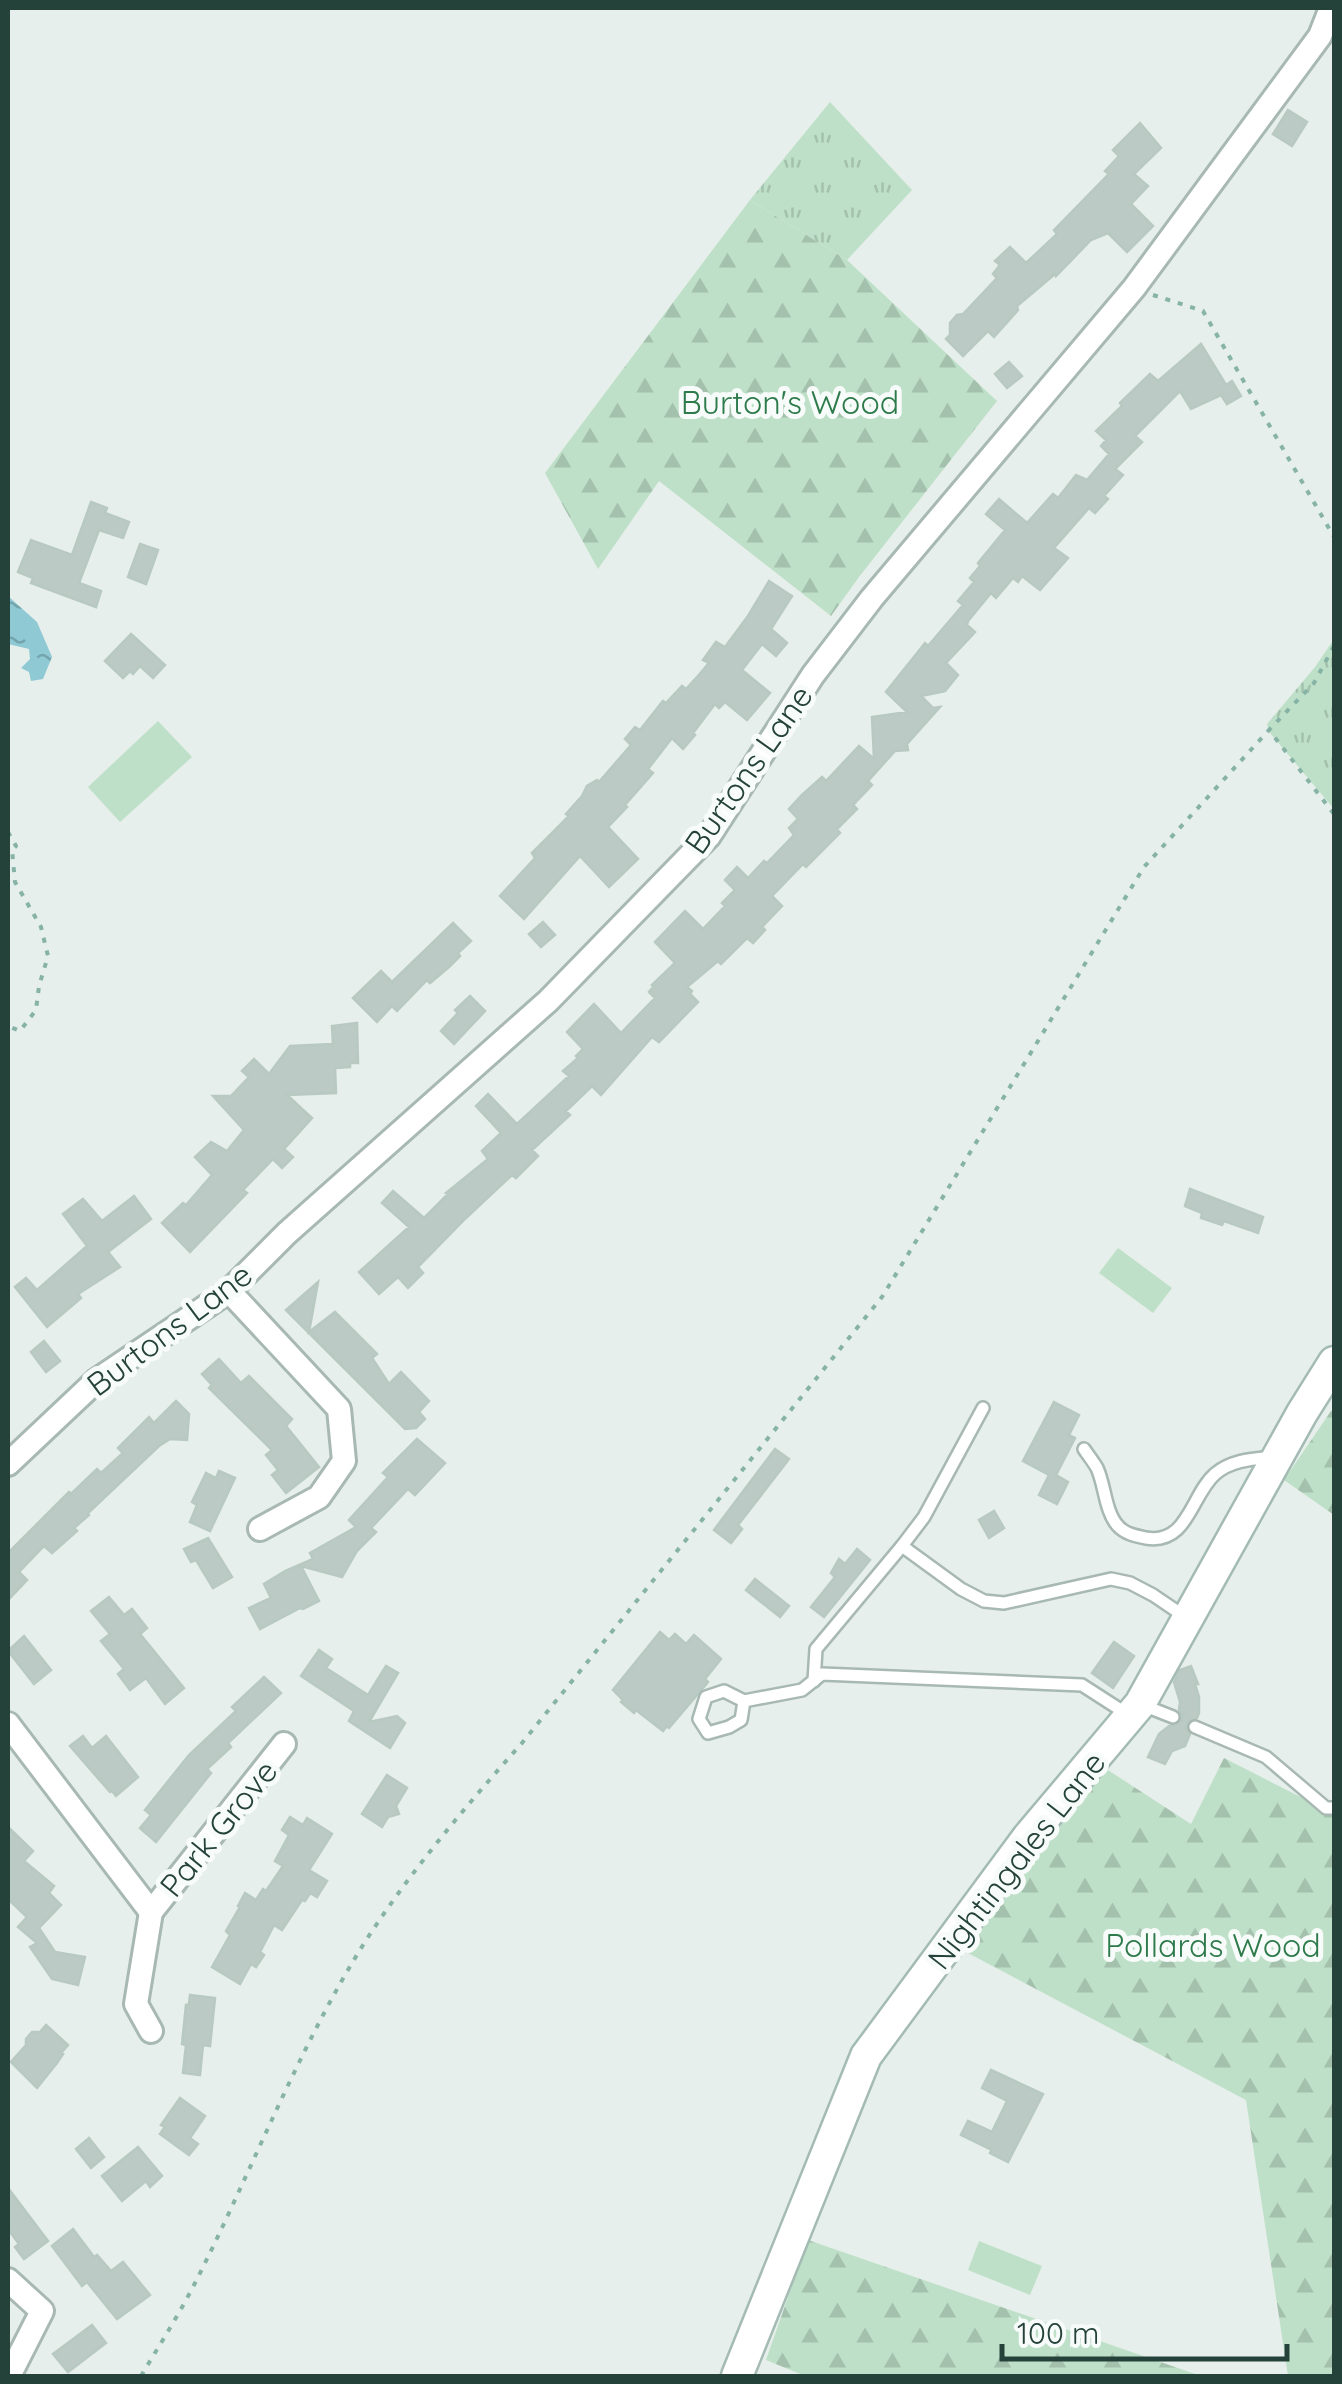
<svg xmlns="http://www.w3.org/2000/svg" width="1342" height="2384" font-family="Quicksand,sans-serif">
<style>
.grass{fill:url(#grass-tufts)}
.forest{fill:url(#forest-firs)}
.pitch{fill:#bfe0c8}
.water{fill:url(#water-ripples)}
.building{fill:#bbcac4;stroke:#b8c9c2;stroke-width:2.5}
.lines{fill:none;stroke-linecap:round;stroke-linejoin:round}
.lane-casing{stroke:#a8b8b2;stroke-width:16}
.street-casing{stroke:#a8b8b2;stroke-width:28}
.secondary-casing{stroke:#a4bbb3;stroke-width:35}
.path{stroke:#86b3a5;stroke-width:4;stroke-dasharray:5 8;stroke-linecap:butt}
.lane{stroke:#fff;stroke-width:11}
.street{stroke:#fff;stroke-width:22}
.secondary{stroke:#fff;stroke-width:30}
.labels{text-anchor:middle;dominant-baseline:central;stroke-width:10;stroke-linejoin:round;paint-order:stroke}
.park-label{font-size:32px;fill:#2d7a4b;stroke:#f7fbf9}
.street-label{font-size:32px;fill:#24423a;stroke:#f7fbf9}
</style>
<defs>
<pattern id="grass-tufts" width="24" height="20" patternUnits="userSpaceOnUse" patternTransform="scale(2.5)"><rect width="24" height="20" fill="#bfe0c8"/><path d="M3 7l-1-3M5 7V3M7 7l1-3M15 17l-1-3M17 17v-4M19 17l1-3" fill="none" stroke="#a4c1ad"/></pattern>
<pattern id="forest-firs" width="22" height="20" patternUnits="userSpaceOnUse" patternTransform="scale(2.5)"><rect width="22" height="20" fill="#bfe0c8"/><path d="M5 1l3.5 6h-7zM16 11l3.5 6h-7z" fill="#a4c1ad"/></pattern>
<pattern id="water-ripples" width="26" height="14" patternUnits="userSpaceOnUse" patternTransform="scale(2.5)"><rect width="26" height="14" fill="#8ec9d4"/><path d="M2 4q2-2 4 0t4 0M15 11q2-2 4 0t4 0" fill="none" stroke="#74a5ad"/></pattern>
</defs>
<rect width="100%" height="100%" fill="#e6efeb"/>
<!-- grass -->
<g class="grass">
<path d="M830,102l82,88 -65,70 -97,-60z"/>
<path d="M1334,639v170l-64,-76 -3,-9 48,-57z"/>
</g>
<!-- forest -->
<g class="forest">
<path d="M750,200l97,60 150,141 -138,176 -28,39 -172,-135 -61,88 -53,-96z"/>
<path d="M1331,1411l3,2v102l-50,-35z"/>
<path d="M1224,1758l110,56v562h-46l-42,-276 -282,-149 130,-190 97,63z"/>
<path d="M808,2240l393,136h-396l-39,-16z"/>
</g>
<!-- pitch -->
<g class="pitch">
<path d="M158,721l34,36 -72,65 -32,-35z"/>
<path d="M1118,1248l54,40 -19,25 -54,-40z"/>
<path d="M979,2241l63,25 -12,29 -62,-25z"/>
</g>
<!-- water -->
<path class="water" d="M8,596l29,26 15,35 -9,22 -12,2 -2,-9 -8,-4 9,-9 -1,-10 -21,-5z"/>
<!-- building -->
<g class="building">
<path d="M1288,110l19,12 -15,24 -19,-12z"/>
<path d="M1140,123l21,25 -27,26 14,12 -17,18 22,22 -26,26 -19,-19 -17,7 -35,36 -1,-2 -38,32 1,4 -24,27 -6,-6 -25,25 -17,-17 4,-4v-12l7,-8 6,-1 34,-36 -4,-4 7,-9 -5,-4 15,-14 16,16 31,-29 -3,-4 55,-56 -4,-3 14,-15 -6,-6z"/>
<path d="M1201,344l25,41 6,-4 9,15 -14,8 -6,-9 -30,14 -11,-18 -45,45 7,6 -27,27 8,6 -19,21 4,3 -13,14 -6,-5 -35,40 14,10 -28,32 -18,-14 -4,6 -5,-4 -17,20 -5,-5 -23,28 -1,4 8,7 -29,31 12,12 -13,16 -24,5 12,12 7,-1 -33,37 1,6 -13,1 -27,30 4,4 -19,20 4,4 -20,20 3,4 -34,34 -3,-3 -31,32 10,10 -20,21 3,3 -12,13 -6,-5 -26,26 -3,-3 -31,26 5,4 -2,3 8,8 -39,40 -7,-5 -51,58 -9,-9 -26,25 4,4 -38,35 6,6 -22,22 -4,-3 -46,43 -48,49 5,6 -15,15 -10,-11 -19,17 -20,-22 50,-45 -27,-24 11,-12 31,27 24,-24 -2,-1 42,-34 -6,-8 19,-18 -25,-27 12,-12 29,30 52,-48 -6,-5 15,-13 -2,-2 7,-7 -16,-17 27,-28 27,29 34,-35 -6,-6 5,-6 -2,-1 23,-22 -20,-21 30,-31 18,18 22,-23 -3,-3 13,-13 -10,-10 12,-13 11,11 16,-17 3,2 27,-28 -5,-7 9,-9 -9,-10 13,-14 20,-18 4,4 33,-35 15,13 -2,-42 35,-5 -21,-20 39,-49 3,3 35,-41 -5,-4 16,-19 -4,-4 10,-12 -2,-3 27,-33 -19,-16 13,-15 28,24 26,-29 5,4 18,-23 11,5 22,-26 -8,-8 5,-6 -10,-9 26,-25 -2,-3 30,-29 8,7z"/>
<path d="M1009,362l13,14 -15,12 -12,-14z"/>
<path d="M91,502l16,6 -2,5 24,9 -6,16 -24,-8 -20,53 22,8 -5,16 -65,-24 2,-5 -15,-6 13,-32 41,15z"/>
<path d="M140,544l18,6 -12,34 -18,-7z"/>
<path d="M769,581l23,15 -21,33 16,14 -11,13 -14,-12 -20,26 28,23 -23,27 -22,-18 -6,6 -4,-4 -22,29 2,2 -12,14 -11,-11 -24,31 5,4 -28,32 2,2 -19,20 30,32 -29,28 -29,-31 -56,63 -24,-23 35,-38 -3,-5 37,-37 -3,-2 16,-18 5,-10 10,-6 2,2 32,-37 -6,-6 10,-12 5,3 23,-29 3,2 16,-17 4,3 11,-12 12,-14 -6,-3 13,-18 9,5 23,-31z"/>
<path d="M131,634l34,31 -12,13 -13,-12 -7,8 -3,-3 -7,7 -18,-17z"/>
<path d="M543,922l12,13 -14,12 -12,-13z"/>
<path d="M453,923l18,18 -13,12 2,3 -11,11 -19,16 -3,-3 -30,31 -5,-5 -15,16 -24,-24 28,-27 11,11z"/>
<path d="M470,996l15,15 -31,33 -13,-13 17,-18 -3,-3z"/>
<path d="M357,1023l1,40h-8v4l-15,1 1,25 -49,2 25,23 -28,31 9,8 -11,11 -9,-9 -30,31 4,3 -57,59 -28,-29 21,-20 3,2 26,-30 -17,-18 16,-15 16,9 17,-21 -31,-34h18l18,-19 -7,-6 12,-12 15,15 21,-28 43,-2 -1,-18z"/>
<path d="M1190,1189l73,28 -5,16 -34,-12 -2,4 -21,-7 1,-5 -17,-7z"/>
<path d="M134,1196l17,23 -43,33 12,15 -42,27 3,4 -34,29 -32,-40 11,-9 11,12 50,-44 -24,-32 20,-15 19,22z"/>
<path d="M318,1282l-9,50 26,-20 42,42 -5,4 17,26 12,-12 28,29 -10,11 6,7 -9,9 -11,1 -119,-119z"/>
<path d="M44,1341l16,20 -14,11 -15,-20z"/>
<path d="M219,1359l22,24 8,-7 43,43 -6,7 33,41 -33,26 -14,-18 6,-5 -12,-15 6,-5 -63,-62 3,-3 -10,-11z"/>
<path d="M176,1401l13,13 -2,26 -17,-1 -11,7 -71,67 1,2 -15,13 3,3 -25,22 -8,-7 -25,26 8,8 -19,20v-47l61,-61 2,2 26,-25 4,4 22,-20 -5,-5 31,-31 5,6z"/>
<path d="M1054,1402l25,13 -10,20 6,3 -19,37 12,7 -11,22 -18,-9 10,-20 -26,-14z"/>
<path d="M417,1439l28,24 -30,32 -7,-6 -37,39 5,4 -19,19 -15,26 -41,-11 18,35 -16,8 -3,-1 -40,21 -11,-21 22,-10 -7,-14 21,-13 28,-12 -3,-6 46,-26 -7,-7 39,-43 -5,-4z"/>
<path d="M775,1449l14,10 -51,66 4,4 -11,14 -17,-13z"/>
<path d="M219,1471l16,7 -25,53 -20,-9 7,-17 -5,-3 14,-29 10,5z"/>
<path d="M994,1511l10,17 -15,10 -10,-18z"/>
<path d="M208,1538l24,39 -19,11 -17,-28 -5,2 -7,-13z"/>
<path d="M857,1549l13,11 -46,57 -13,-10 24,-30 -4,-4 8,-14 6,5z"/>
<path d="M755,1579l34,27 -9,11 -34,-27z"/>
<path d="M109,1597l15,18 8,-6 15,19 -7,6 44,54 -19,16 -19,-26 -16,12 -12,-16 6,-5 -23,-28 9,-7 -19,-23z"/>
<path d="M660,1632l9,8 6,-6 11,10 8,-9 27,24 -16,20 3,3 -39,46 -2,-2 -4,5 -27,-21 -2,3 -13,-11 2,-2 -10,-10z"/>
<path d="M24,1636l27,34 -17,14 -26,-33z"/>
<path d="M1114,1642l20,14 -21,32 -21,-15z"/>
<path d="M319,1650l13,9 -6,9 42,27 18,-29 12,7 -29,49 28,-6 8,7 -15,25 -41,-27 5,-10 -53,-35z"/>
<path d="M1191,1666l7,18h-3l4,13v16l-2,5 -10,4 -1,7 4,5 -5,12 -13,5 -7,13 -17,-7 11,-23 10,-8h6l6,-5 1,-6 -3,-5 1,-8 -6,-20 6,-12z"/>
<path d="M264,1677l17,16 -53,50 3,4 -24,22 4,4 -55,69 -16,-14 11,-13 -6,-5 44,-55 47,-44 -4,-4z"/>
<path d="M83,1736l9,12 14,-12 32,41 -22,19 -4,-5 -2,1 -40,-46z"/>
<path d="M387,1775l20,13 -11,18 3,8 -11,3 -6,10 -20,-13z"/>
<path d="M290,1817l13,8 4,-7 25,16 -23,36 18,11 -10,16 -7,-4 -5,8 -3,-1 -20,30 -8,-5 -14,27 4,3 -8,12 -5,-3 -11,20 -28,-17 18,-32 -4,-4 14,-24 -2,-1 7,-13 11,7 7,-11 3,2 17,-25 -8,-5 14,-26 -7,-5z"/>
<path d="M8,1827l25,24 -9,10 30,25 -5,7 12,12 -22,23 16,24 30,5 -7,28 -26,-6 -22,-32 7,-4 -19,-16 9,-10 -19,-18z"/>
<path d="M190,1995l25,3 -5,48 -7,-1 -3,30 -17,-2 3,-28 -4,-1 4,-39 3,-1z"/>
<path d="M46,2025l22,20 -7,8 2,1 -6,9 -20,25 -26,-26 15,-17v-6l6,-7h8z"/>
<path d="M991,2070l52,24 -35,68 -18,-9 2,-3 -31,-15 7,-14 24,11 15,-31 -25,-13z"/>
<path d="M180,2098l25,18 -15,22 8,6 -9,11 -29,-21 5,-7 -4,-2z"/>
<path d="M89,2138l15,19 -13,11 -15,-19z"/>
<path d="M138,2147l24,29 -12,11 -4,-6 -24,20 -20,-25z"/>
<path d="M8,2188l40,53 -24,18 -9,-12 4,-3 -11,-15z"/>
<path d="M73,2229l21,28 3,-2 14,16 12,-9 27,33 -33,24 -30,-37 -5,4 -30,-40z"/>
<path d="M92,2325l14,18 -38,29 -15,-18z"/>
</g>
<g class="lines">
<!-- lane casing -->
<g class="lane-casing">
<g id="lane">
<path d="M1084,1449c4,6 9,12 13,19 8,17 8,44 21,58 7,8 18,10 28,12 42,7 45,-43 69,-64 16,-14 38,-15 58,-17"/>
<path d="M902,1546l59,43 23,12 20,2 107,-24 19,4 23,12 31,21"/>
<path d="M814,1681l2,-32 86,-103 22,-29 59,-109"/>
<path d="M744,1701l-20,-10 -18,6 -7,22 9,14 21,-6 12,-7 3,-19 58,-11 20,-16 260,11 45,29"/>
<path d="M1140,1704l33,13"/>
<path d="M1195,1727l71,30 60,51h8"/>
</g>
</g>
<!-- street casing -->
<g class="street-casing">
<g id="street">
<path d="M229,1291l110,118 5,52 -25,36 -59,32"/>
<path d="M8,1464l89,-84 132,-89 58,-58 261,-232 161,-165 104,-161 59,-77 262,-310 186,-252 11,-28"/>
<path d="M8,1724l143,188"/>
<path d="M151,2031l-15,-27 15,-92 133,-168"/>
<path d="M8,2280l34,31 -33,65"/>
</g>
</g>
<!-- secondary casing -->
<g class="secondary-casing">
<path id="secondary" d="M737,2376l129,-320 162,-219 112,-133 162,-291 32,-51"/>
</g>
<!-- path -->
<g class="path">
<path d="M1153,295l50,16 131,226"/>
<path d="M1334,646l-20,37 -45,47 65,84"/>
<path d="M8,832l8,14 -4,4 3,32 26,45 7,29 -9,30 -3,24 -16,21 -12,-5"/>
<path d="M141,2376c18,-30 37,-60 53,-91 57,-112 103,-234 169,-340 46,-72 102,-138 159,-202l360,-446 262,-430 125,-137"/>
</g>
<!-- lane -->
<use href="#lane" class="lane"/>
<!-- street -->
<use href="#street" class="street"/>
<!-- secondary -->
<use href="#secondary" class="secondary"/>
</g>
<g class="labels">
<!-- park labels -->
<g class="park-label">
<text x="790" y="402">Burton's Wood</text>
<text x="1213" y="1945">Pollards Wood</text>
</g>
<!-- street labels -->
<g class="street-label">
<text transform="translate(748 769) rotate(-55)">Burtons Lane</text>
<text transform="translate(169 1329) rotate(-37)">Burtons Lane</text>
<text transform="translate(218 1828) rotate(-51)">Park Grove</text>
<text transform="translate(1016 1860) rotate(-52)">Nightingales Lane</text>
</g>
</g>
<!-- border -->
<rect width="1342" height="2384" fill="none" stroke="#24423a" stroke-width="20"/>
<!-- scale -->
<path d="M1002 2344v15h285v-15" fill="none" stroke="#24423a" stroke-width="5"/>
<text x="1017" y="2344" font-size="30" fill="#24423a" stroke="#f7fbf9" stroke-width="8" paint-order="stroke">100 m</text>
</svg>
